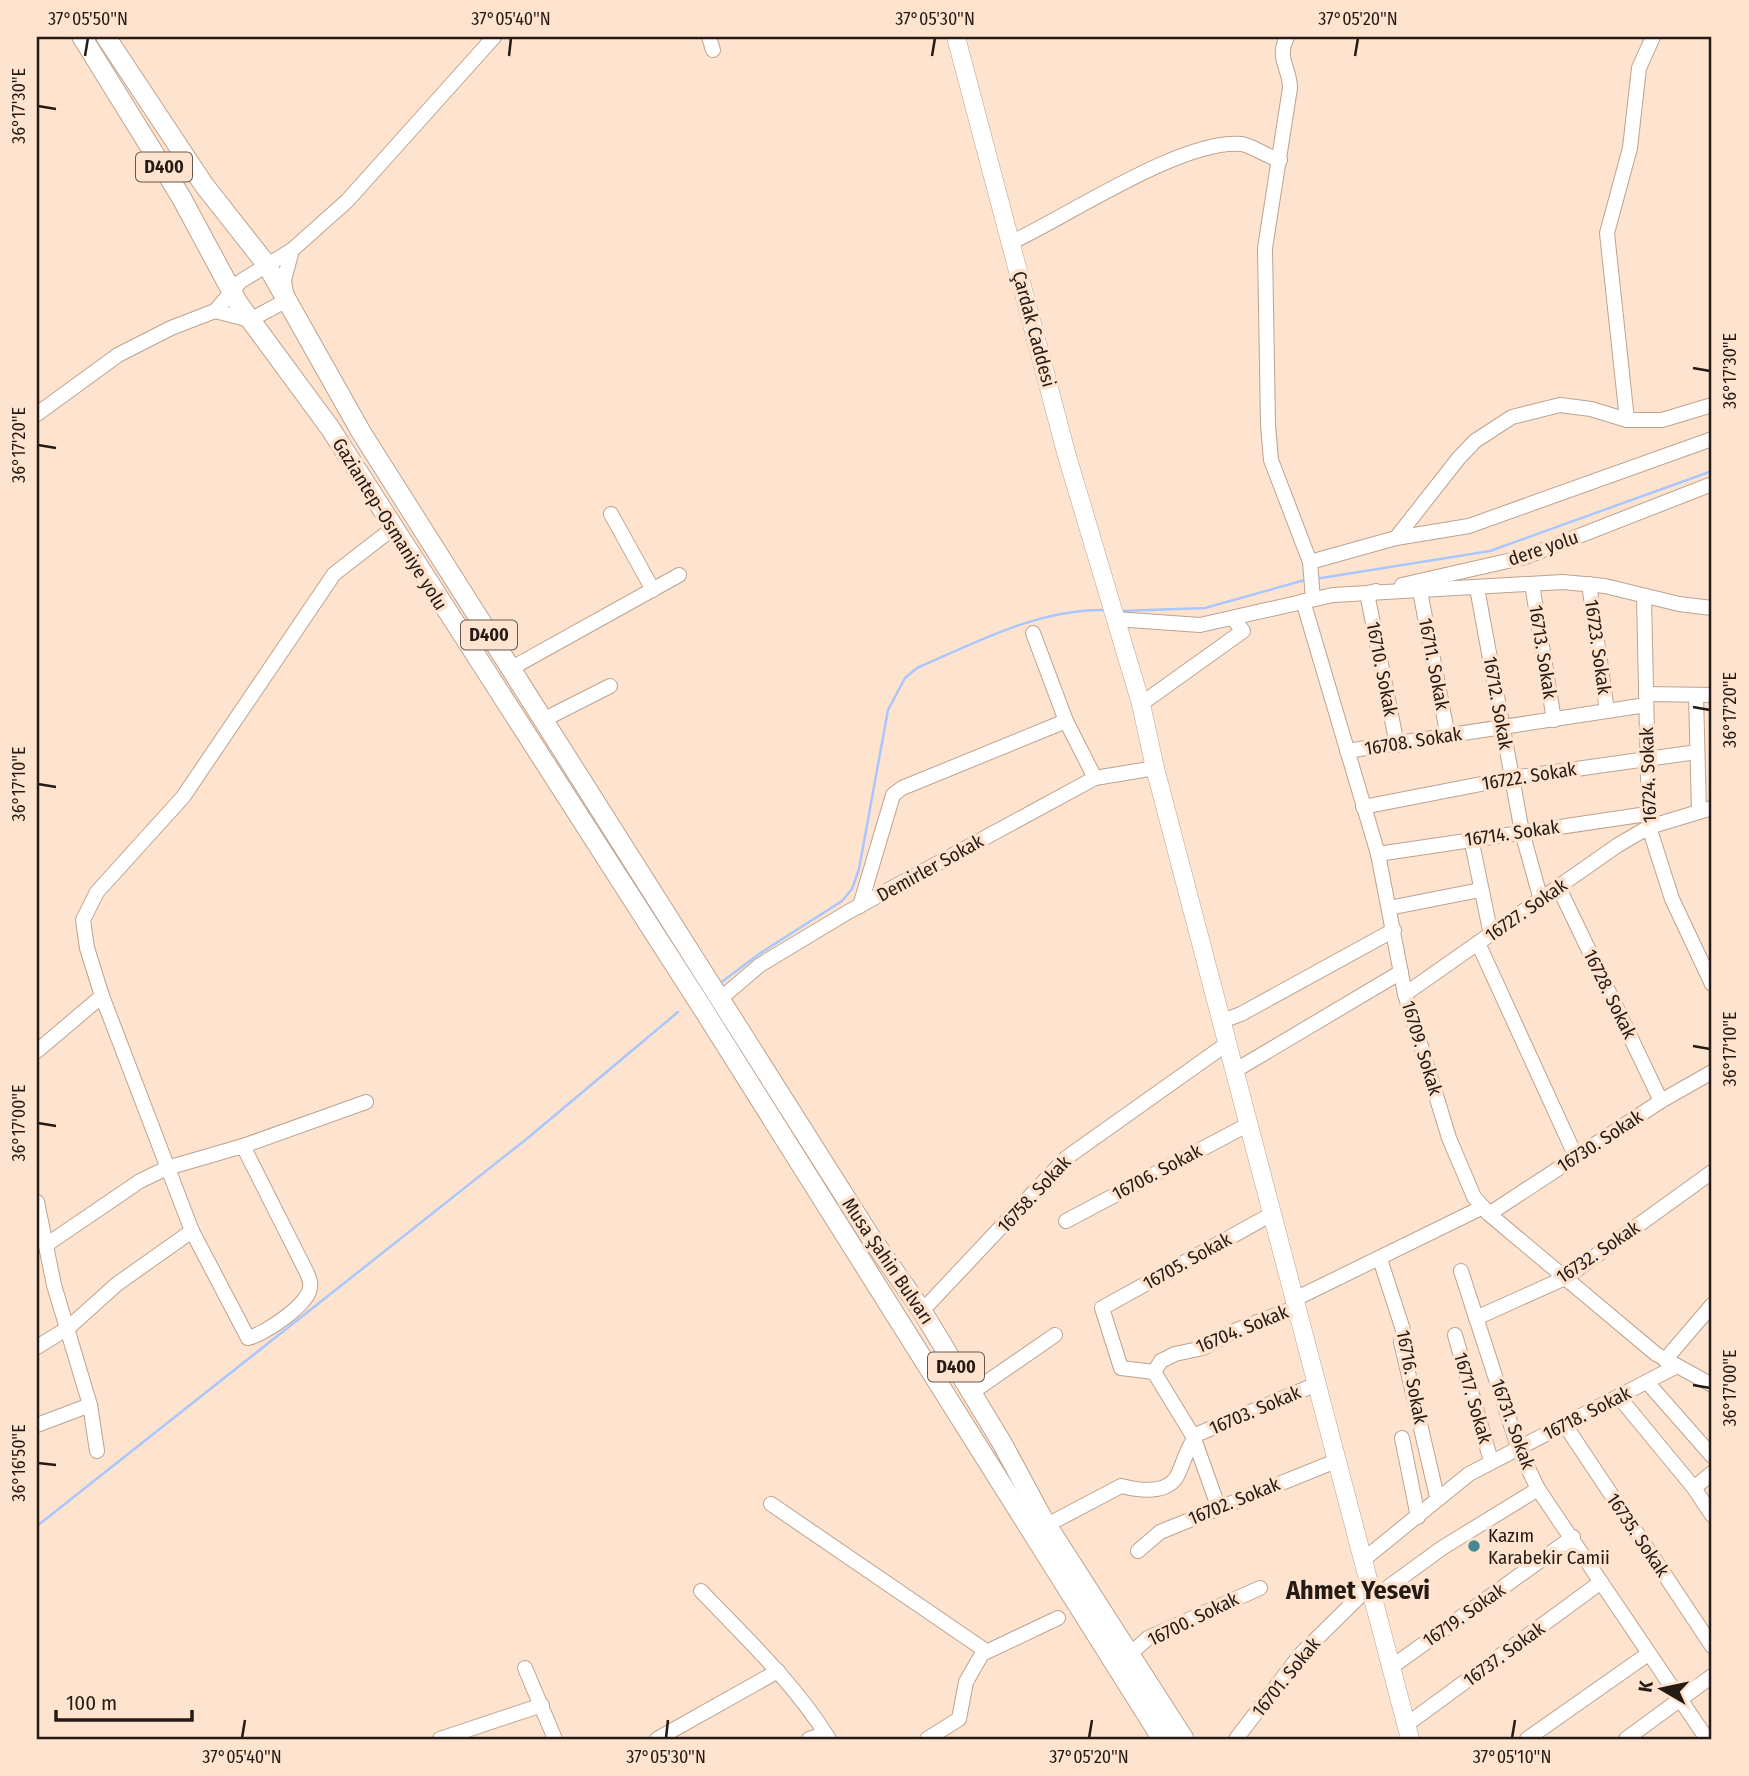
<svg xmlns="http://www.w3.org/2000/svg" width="1749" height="1776" font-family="'Fira Sans Condensed',sans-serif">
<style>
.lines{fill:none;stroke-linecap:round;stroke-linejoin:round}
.stream{stroke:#aac7fd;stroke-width:2.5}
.minor-casing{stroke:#bda390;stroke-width:16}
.major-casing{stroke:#bda390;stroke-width:19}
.highway-casing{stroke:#bda390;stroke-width:21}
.minor{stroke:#fff;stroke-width:14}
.major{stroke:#fff;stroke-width:18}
.highway{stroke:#fff;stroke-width:19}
.ticks{fill:none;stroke:#251b14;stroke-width:2.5}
.poi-dot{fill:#438a94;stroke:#fee3cf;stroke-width:2.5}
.labels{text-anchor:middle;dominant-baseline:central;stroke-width:7;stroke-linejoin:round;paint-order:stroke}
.shield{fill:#fee3cf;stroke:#66574c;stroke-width:2}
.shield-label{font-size:18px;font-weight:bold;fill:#251b14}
.street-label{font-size:19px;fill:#251b14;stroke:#fee3cf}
.poi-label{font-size:19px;fill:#251b14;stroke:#fee3cf;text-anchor:start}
.district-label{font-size:26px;font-weight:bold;fill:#251b14;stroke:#fee3cf}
.neatline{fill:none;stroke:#251b14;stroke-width:2.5}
.ticks-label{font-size:18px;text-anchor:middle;fill:#251b14}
</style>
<rect width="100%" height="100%" fill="#fee3cf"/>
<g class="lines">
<!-- stream -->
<g class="stream">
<path d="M1315,579l175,-28 222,-80"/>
<path d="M1120,611l85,-3 100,-28"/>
<path d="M719,984l40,-30 83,-53 10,-12 7,-20 29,-159 17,-32 12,-10c60,-26 123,-60 190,-58"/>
<path d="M37,1526l492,-389 149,-125"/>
</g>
<!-- minor casing -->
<g class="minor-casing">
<g id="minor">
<path d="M709,37l4,13"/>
<path d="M1287,37c-11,21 3,31 3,51l-25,160 3,177 3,35 39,102 3,37"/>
<path d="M1012,242c56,-26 170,-103 229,-98 11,1 26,13 39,16"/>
<path d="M292,250l55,-49 147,-164"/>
<path d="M292,250l-8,30 3,20 -37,20 -35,-9 26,-30z"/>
<path d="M37,414l81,-59 53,-27 44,-17"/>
<path d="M1627,420l-20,-187 23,-85 9,-80 14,-31"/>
<path d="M611,514l42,76"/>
<path d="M1396,538l73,-12 243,-87"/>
<path d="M1310,562l86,-24 62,-79 17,-18 37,-24 48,-12 31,4 36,11h35l50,-15"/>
<path d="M1532,584l22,136"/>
<path d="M1589,584l18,127"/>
<path d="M1402,585l123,-28 187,-73"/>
<path d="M1477,588l45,244 19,68"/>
<path d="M1376,591l-9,2 30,152"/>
<path d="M1420,591l28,146"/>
<path d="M1644,596l5,231 23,72 40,85"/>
<path d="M1303,601l75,253 27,140 44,144 25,59 15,17 167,140 56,31"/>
<path d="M1115,619l85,6 133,-30 230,-13 42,4 74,18 33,4"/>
<path d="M1033,633l33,88 29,57"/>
<path d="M510,669l169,-94"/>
<path d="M1646,694l66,1"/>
<path d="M1696,695l3,117"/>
<path d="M1141,704l102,-73 -9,-11"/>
<path d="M543,720l67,-34"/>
<path d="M1347,751l299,-46"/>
<path d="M1363,807l149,-29 185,-26"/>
<path d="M1471,838l20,97"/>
<path d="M1378,854l269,-40"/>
<path d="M1559,888l102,213"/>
<path d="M860,906l33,-111 9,-7 164,-67"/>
<path d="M1389,908l91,-18"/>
<path d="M1478,943l98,214"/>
<path d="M1405,994l213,-149 31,-18 63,-19"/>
<path d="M720,999l40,-34 88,-53 247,-134 60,-10"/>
<path d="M1222,1021l19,-7 153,-84"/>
<path d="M37,1051l65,-55"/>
<path d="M1236,1070l165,-98"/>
<path d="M243,1146l63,125c2,4 5,12 4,16 0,17 -47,48 -62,51l-56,-107 -90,-235 -15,-48 -4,-28 14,-28 86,-95 151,-223 58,-45"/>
<path d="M37,1202l17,83 36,120 7,46"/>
<path d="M1489,1214l172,-113 51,-29"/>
<path d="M1066,1221l183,-97"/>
<path d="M46,1245l94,-64 27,-13 76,-22 123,-44"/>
<path d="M1380,1259l24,74 -3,9 36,155"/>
<path d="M1461,1271l57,176 20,42 169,250"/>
<path d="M1295,1299l188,-92"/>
<path d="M922,1311l144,-153 162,-115"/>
<path d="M1476,1318l89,-40 147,-106"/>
<path d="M1455,1335l36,126"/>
<path d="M37,1347l31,-19 49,-44 75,-53"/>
<path d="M1665,1360l47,-55"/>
<path d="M1154,1372l7,-11 14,-7 28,-6 31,-17 63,-24"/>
<path d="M1647,1382l65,74"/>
<path d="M971,1393l84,-58"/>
<path d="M1619,1397l75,91 18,27"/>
<path d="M37,1425l53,-20"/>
<path d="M1565,1425l147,221"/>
<path d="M1193,1436l124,-52"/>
<path d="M1402,1438l16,79"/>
<path d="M1694,1488l18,-15"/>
<path d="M771,1504l215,147"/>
<path d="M1218,1506l-25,-70 -39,-64 -33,-4 -19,-60 170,-94"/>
<path d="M1047,1525l74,-39c16,4 43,9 55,-8 6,-10 9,-25 17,-37"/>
<path d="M1138,1551l22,-19 176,-71"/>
<path d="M1363,1560l106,-86 208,-108"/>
<path d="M701,1591c45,47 94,93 128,148"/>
<path d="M1372,1599l70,-51 96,-59"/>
<path d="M1129,1655l19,-17 112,-50"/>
<path d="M525,1668l30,71"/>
<path d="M1390,1668l183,-131"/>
<path d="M1406,1725l195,-143"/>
<path d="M440,1739l102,-34"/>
<path d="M657,1739l121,-68"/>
<path d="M809,1739l16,-5"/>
<path d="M927,1739l32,-20 7,-37 16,-28 76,-36"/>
<path d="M1236,1739l64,-84 69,-68"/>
<path d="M1527,1739l121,-85"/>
<path d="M1626,1739l86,-63"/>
</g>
</g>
<!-- major casing -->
<g class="major-casing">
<path id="major" d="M956,37l111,419 74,248 14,64 255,971"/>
</g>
<!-- highway casing -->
<g class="highway-casing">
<g id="highway">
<path d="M82,37l99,160 57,106 92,125 373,581 459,730"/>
<path d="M106,37l98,148 63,80 94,167 509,804 52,75 80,132 41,76 141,220"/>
</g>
</g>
<!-- minor -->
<use href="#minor" class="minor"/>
<!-- major -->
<use href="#major" class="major"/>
<!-- highway -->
<use href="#highway" class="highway"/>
</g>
<!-- ticks -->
<path class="ticks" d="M85,56l3,-18M509,56l2,-18M932,56l3,-18M1355,56l3,-18M38,106l18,3M1693,368l17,3M38,445l18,3M1693,707l17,3M38,784l18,3M1693,1046l17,3M38,1123l18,3M1693,1385l17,3M38,1463l18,2M242,1738l3,-18M666,1738l2,-18M1089,1738l3,-18M1512,1738l3,-18"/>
<!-- markers -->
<circle class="poi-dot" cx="1474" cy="1546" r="7"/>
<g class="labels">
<!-- shield labels -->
<g class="shield">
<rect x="136" y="152.5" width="56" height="29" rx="5"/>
<rect x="461" y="620.5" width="56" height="29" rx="5"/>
<rect x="928" y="1352.5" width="56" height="29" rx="5"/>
</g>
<g class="shield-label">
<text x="164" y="167">D400</text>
<text x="489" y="635">D400</text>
<text x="956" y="1367">D400</text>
</g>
<!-- street labels -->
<g class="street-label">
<text transform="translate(1034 329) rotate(75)">Çardak Caddesi</text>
<text transform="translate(390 524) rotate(58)">Gaziantep-Osmaniye yolu</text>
<text transform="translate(1543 548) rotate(-19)">dere yolu</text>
<text transform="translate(1598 647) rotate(82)">16723. Sokak</text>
<text transform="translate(1543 652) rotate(81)">16713. Sokak</text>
<text transform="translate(1434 664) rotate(79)">16711. Sokak</text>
<text transform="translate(1382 669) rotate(79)">16710. Sokak</text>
<text transform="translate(1498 703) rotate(80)">16712. Sokak</text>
<text transform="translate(1413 741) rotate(-9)">16708. Sokak</text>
<text transform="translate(1648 775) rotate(-92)">16724. Sokak</text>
<text transform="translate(1529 776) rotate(-9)">16722. Sokak</text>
<text transform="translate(1512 833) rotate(-8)">16714. Sokak</text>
<text transform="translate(930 868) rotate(-29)">Demirler Sokak</text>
<text transform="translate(1526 910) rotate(-35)">16727. Sokak</text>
<text transform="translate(1610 994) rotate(64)">16728. Sokak</text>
<text transform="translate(1422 1048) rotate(73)">16709. Sokak</text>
<text transform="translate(1600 1141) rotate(-33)">16730. Sokak</text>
<text transform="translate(1157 1172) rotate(-28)">16706. Sokak</text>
<text transform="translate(1034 1194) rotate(-47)">16758. Sokak</text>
<text transform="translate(1598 1252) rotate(-34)">16732. Sokak</text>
<text transform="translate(888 1261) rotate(56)">Musa Şahin Bulvarı</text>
<text transform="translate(1187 1261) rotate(-29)">16705. Sokak</text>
<text transform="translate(1242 1329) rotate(-22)">16704. Sokak</text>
<text transform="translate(1412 1377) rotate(79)">16716. Sokak</text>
<text transform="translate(1473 1398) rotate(74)">16717. Sokak</text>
<text transform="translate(1255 1410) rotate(-23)">16703. Sokak</text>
<text transform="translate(1587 1413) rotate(-27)">16718. Sokak</text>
<text transform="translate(1513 1424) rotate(70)">16731. Sokak</text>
<text transform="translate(1234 1501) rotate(-22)">16702. Sokak</text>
<text transform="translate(1638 1535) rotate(56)">16735. Sokak</text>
<text transform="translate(1464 1615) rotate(-35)">16719. Sokak</text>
<text transform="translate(1193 1619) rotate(-26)">16700. Sokak</text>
<text transform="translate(1504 1654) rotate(-36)">16737. Sokak</text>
<text transform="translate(1286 1677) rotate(-51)">16701. Sokak</text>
</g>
<!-- poi labels -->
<g class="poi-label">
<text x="1488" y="1535">Kazım<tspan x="1488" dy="22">Karabekir Camii</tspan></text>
</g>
<!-- district labels -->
<g class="district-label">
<text x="1358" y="1590">Ahmet Yesevi</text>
</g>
</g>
<!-- border -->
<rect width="1749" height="1776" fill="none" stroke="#fee3cf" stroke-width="77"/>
<!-- north arrow -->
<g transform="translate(1662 1689) rotate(279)" stroke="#fee3cf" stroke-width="5" paint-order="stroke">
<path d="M0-5L12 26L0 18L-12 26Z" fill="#251b14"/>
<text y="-10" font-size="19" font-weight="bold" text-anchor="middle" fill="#251b14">K</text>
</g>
<!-- scale -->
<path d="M56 1710v10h136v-10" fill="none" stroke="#251b14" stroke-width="3.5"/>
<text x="66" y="1710" font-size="21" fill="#251b14" stroke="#fee3cf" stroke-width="5" paint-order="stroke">100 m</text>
<rect x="38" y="38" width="1672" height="1700" class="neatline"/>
<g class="ticks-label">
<text x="88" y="25">37°05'50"N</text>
<text x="511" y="25">37°05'40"N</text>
<text x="935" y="25">37°05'30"N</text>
<text x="1358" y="25">37°05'20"N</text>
<text transform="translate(19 106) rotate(-90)" y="6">36°17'30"E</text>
<text transform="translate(1730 371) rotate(-90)" y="6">36°17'30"E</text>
<text transform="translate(19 445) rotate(-90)" y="6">36°17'20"E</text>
<text transform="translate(1730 710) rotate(-90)" y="6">36°17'20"E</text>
<text transform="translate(19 784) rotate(-90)" y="6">36°17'10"E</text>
<text transform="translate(1730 1049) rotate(-90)" y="6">36°17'10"E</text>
<text transform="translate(19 1123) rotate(-90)" y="6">36°17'00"E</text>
<text transform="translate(1730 1388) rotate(-90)" y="6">36°17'00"E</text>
<text transform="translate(19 1463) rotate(-90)" y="6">36°16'50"E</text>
<text x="242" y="1763">37°05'40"N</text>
<text x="666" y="1763">37°05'30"N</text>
<text x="1089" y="1763">37°05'20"N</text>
<text x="1512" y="1763">37°05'10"N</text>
</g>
</svg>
